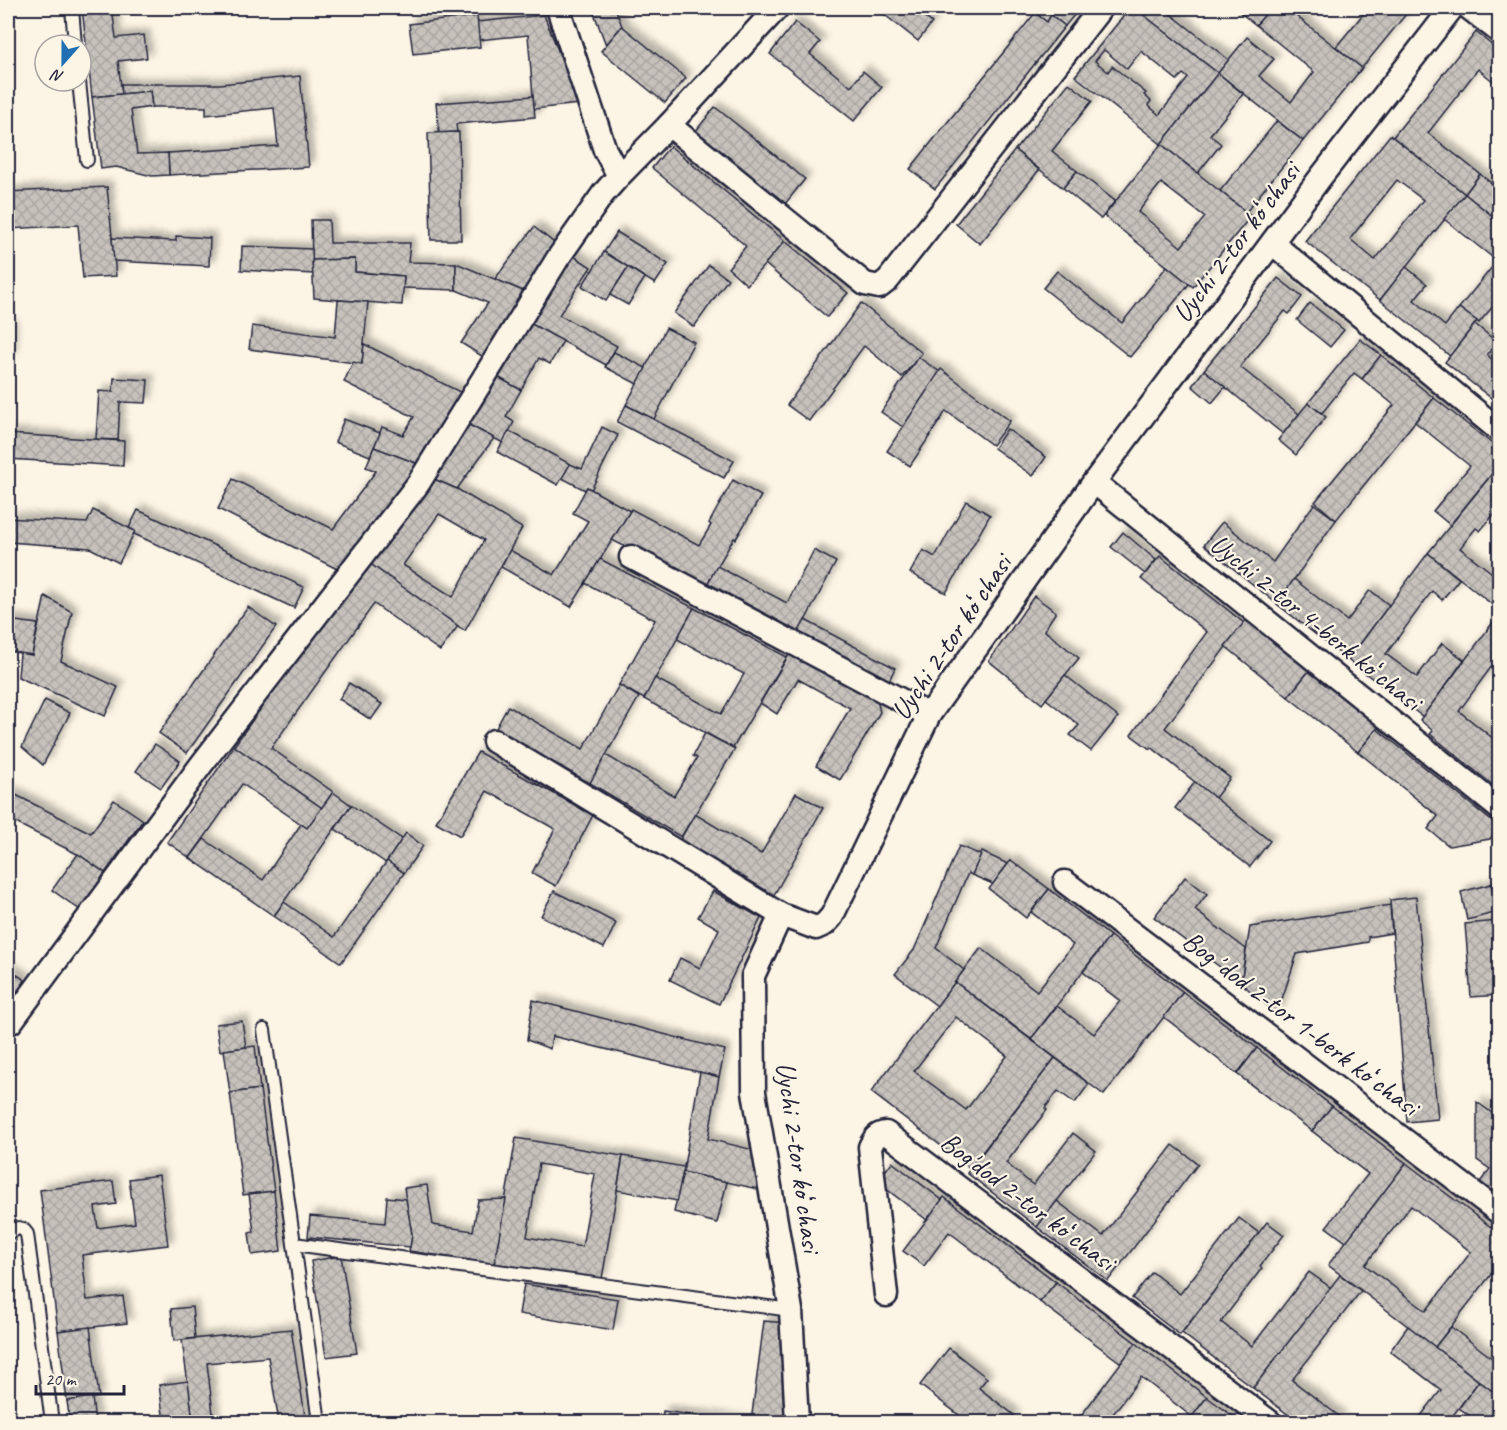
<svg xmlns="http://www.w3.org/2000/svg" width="1507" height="1430" font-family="Caveat,sans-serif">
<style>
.building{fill:url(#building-cross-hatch);stroke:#22223b;stroke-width:1.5;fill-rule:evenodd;filter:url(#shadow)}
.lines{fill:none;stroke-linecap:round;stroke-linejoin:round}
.service-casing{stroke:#22223b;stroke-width:16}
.minor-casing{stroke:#22223b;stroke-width:27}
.service{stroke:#fcf5e5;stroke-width:12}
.minor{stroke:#fcf5e5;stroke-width:22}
.labels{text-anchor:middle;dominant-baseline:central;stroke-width:4.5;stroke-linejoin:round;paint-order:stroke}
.street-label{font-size:28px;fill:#22223b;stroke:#fcf5e5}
</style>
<defs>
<pattern id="building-cross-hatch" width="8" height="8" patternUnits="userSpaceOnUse" patternTransform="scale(1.5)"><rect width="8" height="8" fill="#c6c1bb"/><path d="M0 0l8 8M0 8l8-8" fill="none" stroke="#aaa6a2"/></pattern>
<filter id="shadow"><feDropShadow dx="5.5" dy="-5.5" stdDeviation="3" flood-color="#0004"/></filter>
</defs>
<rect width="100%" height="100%" fill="#fcf5e5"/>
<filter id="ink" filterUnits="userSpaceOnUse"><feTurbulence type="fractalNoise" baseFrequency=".0167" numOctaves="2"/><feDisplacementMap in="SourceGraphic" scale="12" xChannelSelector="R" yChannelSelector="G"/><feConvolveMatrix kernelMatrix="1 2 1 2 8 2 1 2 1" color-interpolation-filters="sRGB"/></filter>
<g filter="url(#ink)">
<!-- building -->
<g class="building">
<path d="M82,8h30l4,30 28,-3 3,23 -29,3 4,33 -30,3z"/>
<path d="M592,8h23l7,18 -16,19z"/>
<path d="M876,8h37l19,15 -14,18z"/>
<path d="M1029,8h51l-15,18 -14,-11 -4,7z"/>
<path d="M1130,8h5l83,65 -57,71 -86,-68zM1104,50l23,19 14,-18 36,29 6,-6 5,4 -29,37 -11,-10 3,-4 -7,-6 2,-2 -34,-27 -4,6 -13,-11z"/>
<path d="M1135,8h28l66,52 -11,13z"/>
<path d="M1234,8h37l-15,17z"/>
<path d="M1271,8h15l76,60 -59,73 -85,-68 29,-36 27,22 -15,17 32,26 23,-30 -58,-47z"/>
<path d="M1368,8h43l-49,60 -26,-21z"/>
<path d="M1035,13l12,9 4,-7 14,11 -130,163 -25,-20z"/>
<path d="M544,15l35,89 -45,5 -6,-74 -49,5 -2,-18z"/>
<path d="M477,16l3,31 -67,7 -4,-30z"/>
<path d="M795,22l25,20 -10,12 41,33 12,-16 19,16 -28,34 -84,-67z"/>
<path d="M622,26l64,52 -21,25 -64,-52z"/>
<path d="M1476,32l24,20v35l-22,-18 -50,64 52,41 -15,20 -72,-57z"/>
<path d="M1218,73l25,21 -33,41 11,9 -23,29 -37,-29z"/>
<path d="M300,76l9,91 -140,8 -1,-22 110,-7 -4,-38 -68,7v-8h-54l-2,-16 -28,3 -1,-10h99z"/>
<path d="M1069,83l23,18 -40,50 25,20 -14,17 -48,-38z"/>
<path d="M150,91l2,16 -21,3 6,44 31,-1 1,22 -17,1 -36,-9 -15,2 -9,-72z"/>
<path d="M533,96l2,21 -79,7 1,8 -18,1 -3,-30z"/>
<path d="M715,107l90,72 -20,25 -90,-72z"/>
<path d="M1277,121l26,20 -57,71 -26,-21z"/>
<path d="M459,132l2,108h-30l-3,-107z"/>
<path d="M1390,135l75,59 -85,106 -75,-59zM1397,180l26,20 -48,60 -25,-21z"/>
<path d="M1161,144l90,72 -58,71 -89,-71zM1161,183l44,34 -24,30 -43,-35z"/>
<path d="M670,146l115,95 -38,44 -19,-17 18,-22 -94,-78z"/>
<path d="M1015,150l24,20 -59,74 -24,-20z"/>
<path d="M1077,171l38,30 -14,18 -38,-31z"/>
<path d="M1480,174l20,16v32l-35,-28z"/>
<path d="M107,187l9,89 -33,2 -5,-53 -70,4v-37z"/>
<path d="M1465,194l35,28v76l-21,25 -20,-15 38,-47 -53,-42z"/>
<path d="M311,220h18l1,23h80l-2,19 48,1v27l-53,-2 1,-12 -49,-4v-13l-43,1z"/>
<path d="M534,227l24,19 -35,45 -28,-12z"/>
<path d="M617,232l51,32 -13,20 -51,-32z"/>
<path d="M176,236l34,2 -1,28 -95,-5 -2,-23 64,3z"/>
<path d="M785,241l63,52 -21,24 -62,-53z"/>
<path d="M242,246l70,3 1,25 -72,-4z"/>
<path d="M604,252l24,15 -22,34 -24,-15z"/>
<path d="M569,253l22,14 -32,48 58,31 -11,19 -82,-45z"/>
<path d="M355,259v13l49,4 -2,29 -88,-7 -2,-38z"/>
<path d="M456,263l72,30 -43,65 -24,-15 27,-40 -32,-13z"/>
<path d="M709,265l19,14 -34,48 -20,-14z"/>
<path d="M1167,266l22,18 -59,73 -87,-69 14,-17 65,52z"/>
<path d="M628,267l17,11 -17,27 -18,-10z"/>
<path d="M1406,267l21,17 -13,16 31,26 14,-18 18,13 -27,35 -70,-56z"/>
<path d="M1278,278l24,19 -13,17 -4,-3 -45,56 59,47 -16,20 -79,-64z"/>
<path d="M338,300l30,2 -6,62 -113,-15 3,-23 83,11z"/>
<path d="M861,303l61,50 -20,24 -38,-31 -55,75 -22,-16z"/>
<path d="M1310,303l34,27 -14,17 -33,-27z"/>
<path d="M524,320l39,21 -13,23 -11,-6 -18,32 -27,-15z"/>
<path d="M1475,324l22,18 -10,13 13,11v39l-55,-43z"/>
<rect x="8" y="325" width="3" height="32"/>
<path d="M666,328l28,14 -40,77 -28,-14z"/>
<path d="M1360,339l21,16 -19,24 -8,-6 -32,40 -14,-10z"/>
<path d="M364,344l100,50 -43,71 -47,-18 8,-20 21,8 11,-18 -70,-35 9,-20 9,2z"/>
<path d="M614,352l32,16 -9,16 -32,-17z"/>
<path d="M1381,355l53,43 -98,122 -21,-18 79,-97 -32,-26z"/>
<path d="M918,357l22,15 -37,55 -22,-15z"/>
<path d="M941,369l69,52 -18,24 -46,-34 -36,55 -23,-15z"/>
<path d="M1204,370l21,17 -13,16 -20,-17z"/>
<path d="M494,375l27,15 -15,27 8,5 -11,21 -36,-19z"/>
<path d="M114,378l34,2 -2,23 -26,-1 -2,38 -22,-1 3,-48 14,1z"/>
<path d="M1434,398l66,52v14l-50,61 -17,-14 37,-45 -55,-44z"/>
<path d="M1308,403l18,14 -30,38 -18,-15z"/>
<path d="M626,405l108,56 -10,17 -107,-56z"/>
<path d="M344,419l36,14 -10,23 -35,-14z"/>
<path d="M467,424l27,14 -37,51 -28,-12z"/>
<path d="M602,427l16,8 -27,55 -4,-3 -2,3 -23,-12 8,-14 12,5z"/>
<path d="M1007,429l39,28 -13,19 -39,-28z"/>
<path d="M509,431l61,33 -12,21 -61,-33z"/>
<path d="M8,434l116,7 -1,25 -115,-7z"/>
<path d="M374,447l47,18 -78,107 -125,-63 15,-30 100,50 43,-58 -10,-4z"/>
<path d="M1500,464v43l-20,24 -4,-3 -16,20 40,31v32l-72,-58z"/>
<path d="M429,477l28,12 65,39 -57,103 -99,-70zM439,514l45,26 -31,57 -50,-32z"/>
<path d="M733,480l28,16 -25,43 -2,-1 -29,50 -93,-48 19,-31 68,36 12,-20 -2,-2z"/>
<path d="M587,487l43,24 -59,96 -70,-40 9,-17 44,25 34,-54 -15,-8z"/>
<path d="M966,501l24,14 -44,78 -36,-20 13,-23 12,7z"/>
<path d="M1314,504l22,16 -59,84 -73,-59 18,-23 51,40z"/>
<path d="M93,510l42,21 -16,32 -29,-15 -82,-6v-24l79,5z"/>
<path d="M138,510l166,77 -10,21 -160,-74 1,-3 -6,-3z"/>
<path d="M1123,532l33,28 -11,14 -34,-27z"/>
<path d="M814,550l22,12 -37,70 -91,-49 9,-17 70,37z"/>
<path d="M1428,553l31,26 -17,21 -10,-9 -46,63 31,23 25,-34 22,17 -41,57 -75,-57z"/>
<path d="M1160,556l84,67 -79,105 65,50 -15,20 -64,-51 -1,2 -19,-14 76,-103 -66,-53z"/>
<path d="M600,559l94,49 -50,91 -25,-14 36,-65 -70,-37z"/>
<path d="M366,561l92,65 -18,25 -66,-47 -103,144 62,44 -11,16 -88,-62z"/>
<path d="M1294,579l53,42 23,-31 19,15 -41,55 -71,-56z"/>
<path d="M45,596l27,16 -11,49 57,26 -13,29 -87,-39 2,-24 12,2z"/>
<path d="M1034,596l22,16 -12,18 35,28 -37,46 -53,-43z"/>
<path d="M248,607l28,20 -89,126 -28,-20z"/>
<path d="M694,608l93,49 -54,91 -89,-49 11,-21 66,36 23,-40 -67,-35z"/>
<path d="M1500,613v42l-41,56 41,33v47l-70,-57 3,-3 -13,-11z"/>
<path d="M8,620l30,4 -6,31 -24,-4z"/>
<path d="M805,620l90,48 -9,19 -91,-48z"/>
<path d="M1246,620l63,51 -21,26 -63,-51z"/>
<path d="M793,648l83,46 4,18 -40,68 -24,-14 34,-58 -52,-29 -21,35 -17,-11z"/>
<path d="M1309,671l70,55 -21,26 -70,-55z"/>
<path d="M1065,675l53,42 -27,34 -21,-16 9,-10 -33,-26z"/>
<path d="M349,683l33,21 -11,16 -32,-21z"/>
<path d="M619,685l20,12 -49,86 -95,-53 13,-24 75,43z"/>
<path d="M45,700l25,13 -27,52 -21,-18z"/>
<path d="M1377,729l122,98 -9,12 -41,7 -21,-17 10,-13 -80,-64z"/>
<path d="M705,733l30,16 -54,88 -91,-54 16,-28 68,41 23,-38 -4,-2z"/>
<path d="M155,744l25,17 -19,27 -25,-17z"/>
<path d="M234,746l88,62 -15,20 -65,-44 -52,74 -23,-16z"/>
<path d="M478,752l115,63 -37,71 -24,-13 23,-44 -68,-38 -27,45 -24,-14z"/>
<path d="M1195,782l75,59 -20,26 -75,-59z"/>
<path d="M8,791l83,42 23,-33 29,20 -38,53 -24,-17 -73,-37z"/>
<path d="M333,792l18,13 -77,111 -84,-58 14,-19 59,41 38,-56 6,4z"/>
<path d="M796,793l27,15 -49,87 -94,-55 15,-26 66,40z"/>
<path d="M351,805l51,34 -16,24 -51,-34z"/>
<path d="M406,833l17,13 -19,27 -17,-12z"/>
<path d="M959,846l22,9 -9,20 -4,-2 -32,75 28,22 -27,36 -42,-32 19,-24z"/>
<path d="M982,852l26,12 -15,20 -21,-9z"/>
<path d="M78,854l27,19 -25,37 -28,-20z"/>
<path d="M1011,860l38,29 -23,29 -37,-29z"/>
<path d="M387,861l17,12 -63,90 -67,-47 10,-14 50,35z"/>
<path d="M1185,877l22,17 -12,16 51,39 -5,34 -87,-66z"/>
<path d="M1500,882v30h-2l-7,-28z"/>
<path d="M1491,884l7,28 -31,8 -6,-28z"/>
<path d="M1049,889l61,47 -79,103 -76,-57 26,-34 56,43 36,-46 -42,-33z"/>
<path d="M554,891l62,32 -12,25 -63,-32z"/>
<path d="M713,891l48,27 -42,86 -49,-24 10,-22 20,10 19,-39 -21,-12z"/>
<path d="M1416,897l22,222 -31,3 -17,-222z"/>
<path d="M1390,905l2,28 -24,4v5l-71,12 -20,60 -36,-31 9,-56z"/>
<path d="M1498,921l2,74 -29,2 -6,-73z"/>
<path d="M1110,936l73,56 -79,103 -73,-56 26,-33 37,28 26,-33 -37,-29z"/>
<path d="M8,969l17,11 -17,25z"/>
<path d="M955,982l100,76 -85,110 -99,-76zM956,1017l51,39 -41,54 -52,-39z"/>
<path d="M1183,992l74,56 -20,26 -73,-57z"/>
<path d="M533,1000l192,50 -6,27 -167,-41 -2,13 -23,-9z"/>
<path d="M242,1021l4,26 -26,4 -4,-27z"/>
<path d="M255,1046l5,43 -30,4 -6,-43z"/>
<path d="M1257,1048l75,58 -20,25 -75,-57z"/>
<path d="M1055,1058l34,26 -14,19 -17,-12 -13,17 2,2 -41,53 27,22 40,-52 23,18 -59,76 -70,-54z"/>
<path d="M700,1072l19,5 -11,62 50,12 8,40 -83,-19z"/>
<path d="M260,1089l14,102 -31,4 -13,-102z"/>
<path d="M1477,1102l23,17v77l-20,-14 10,-13 -13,-9z"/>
<path d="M1332,1106l74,57 -60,79 -20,-15 42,-53 -56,-43z"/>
<path d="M516,1138l107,18 -21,123 -108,-15zM539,1164l56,10 -13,73 -55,-10z"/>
<path d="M1173,1145l25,19 -90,117 -71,-54 20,-26 46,35z"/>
<path d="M623,1156l61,11 -7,34 -60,-11z"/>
<path d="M892,1162l50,38 -15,20 -50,-38z"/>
<path d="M1406,1163l94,71v29l-65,84 -107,-82zM1411,1206l60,46 -45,59 -61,-46z"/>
<path d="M683,1172l44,10 -10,41 -43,-11z"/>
<path d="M159,1175l9,70 -86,10 5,45 36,-4 4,27 -69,8 -18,-141 73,-9 3,23 -21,3 3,21 37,-5 -6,-44z"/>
<path d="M427,1185l6,40 40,6 5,-31 28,-1 -12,65 -85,-13 3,-16 -8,-47z"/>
<path d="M274,1191l7,60 -29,4 -3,-22 5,-1 -5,-38z"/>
<path d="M387,1197l19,2 6,36 -2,12 -102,-10 2,-21 75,7z"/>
<path d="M944,1197l112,85 -16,20 -91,-70 -25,34 -21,-15z"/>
<path d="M1239,1218l20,15 -79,102 -48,-37 20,-26 28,22z"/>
<path d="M1267,1222l17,13 -24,31 2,2 -41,54 31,24 57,-74 22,16 -78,100 -71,-55z"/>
<path d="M341,1256l16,97 -31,4 -15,-96z"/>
<path d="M1500,1263v18l-9,-7z"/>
<path d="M1340,1275l21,16 -69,89 48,37 -5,5h-37l-45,-34z"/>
<path d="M1056,1282l80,61 -15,20 -81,-61z"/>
<path d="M524,1284l94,15 -5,31 -94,-16z"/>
<path d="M192,1307l3,31 -21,3 -3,-32z"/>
<path d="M764,1321l23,2 4,99h-40z"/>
<path d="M1408,1326l71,55 -31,41h-32l25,-32 -51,-39z"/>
<path d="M90,1327l9,70 -32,4 -9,-70z"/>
<path d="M1451,1327l49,37v33l-65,-50z"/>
<path d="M291,1329l15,93h-27l-11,-65 -61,6 7,59h-21l-11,-82z"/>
<path d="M1136,1343l71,54 -15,20 -51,-40 -34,45h-31z"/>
<path d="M949,1348l38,30 -8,10 35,27 -5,7h-41l-48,-37z"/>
<path d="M188,1381l5,41h-29l-5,-37z"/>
<path d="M1479,1381l21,16v25h-21l-20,-14z"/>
<path d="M92,1397l3,25h-25l-3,-21z"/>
<path d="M1207,1397l34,25h-53z"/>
<path d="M663,1411l83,11h-85z"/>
</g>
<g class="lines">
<!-- service casing -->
<g class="service-casing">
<g id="service">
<path d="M72,8l3,37"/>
<path d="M79,81l8,79"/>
<path d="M264,1030l55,392"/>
<path d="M8,1233l10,-5 5,1 4,5 25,188"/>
<path d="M294,1244l497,66"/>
</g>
</g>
<!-- minor casing -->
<g class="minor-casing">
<g id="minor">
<path d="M1469,8l31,24"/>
<path d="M669,125l196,159 14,3 9,-7 213,-272"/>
<path d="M619,176l50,-51 108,-117"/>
<path d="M1272,243l228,188"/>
<path d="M1094,482l406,327"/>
<path d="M631,557l298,158"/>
<path d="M494,741l287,174"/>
<path d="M1065,882l435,331"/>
<path d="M11,1022l190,-257 217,-281 140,-226 45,-64 16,-18 -14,-26 -47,-142"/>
<path d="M886,1295l-16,-148c4,-8 6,-13 16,-14l384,289"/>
<path d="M797,1422l-6,-112 -37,-218 -1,-116 28,-61 35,13 9,-4 7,-8 97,-201 165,-233 226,-304 132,-170"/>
</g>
</g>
<!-- service -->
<use href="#service" class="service"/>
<!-- minor -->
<use href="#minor" class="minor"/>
</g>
</g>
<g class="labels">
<!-- street labels -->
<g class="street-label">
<text transform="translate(1236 242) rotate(-53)">Uychi 2-tor koʻchasi</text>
<text transform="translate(1316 622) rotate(39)">Uychi 2-tor 4-berk koʻchasi</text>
<text transform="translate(951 637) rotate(-56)">Uychi 2-tor koʻchasi</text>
<text transform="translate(1301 1023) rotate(37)">Bogʼdod 2-tor 1-berk koʻchasi</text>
<text transform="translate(799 1157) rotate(82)">Uychi 2-tor koʻchasi</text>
<text transform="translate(1028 1201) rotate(37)">Bog'dod 2-tor koʻchasi</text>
</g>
</g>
<!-- margin -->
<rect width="1507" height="1430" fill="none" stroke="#fcf5e5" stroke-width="30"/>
<rect x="15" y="15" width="1477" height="1400" fill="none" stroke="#22223b" stroke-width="2" filter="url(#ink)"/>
<!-- north arrow -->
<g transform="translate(63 63) rotate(201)"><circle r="28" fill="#fcf5e5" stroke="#a5a1a1" stroke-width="1.5"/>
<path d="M0-4.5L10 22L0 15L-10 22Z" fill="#1f6fb2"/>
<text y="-9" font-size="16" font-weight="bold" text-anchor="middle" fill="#22223b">N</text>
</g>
<!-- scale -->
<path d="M36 1385v9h88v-9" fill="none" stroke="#22223b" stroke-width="3"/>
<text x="45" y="1385" font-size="18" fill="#22223b" stroke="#fcf5e5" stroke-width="4.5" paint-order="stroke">20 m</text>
</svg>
